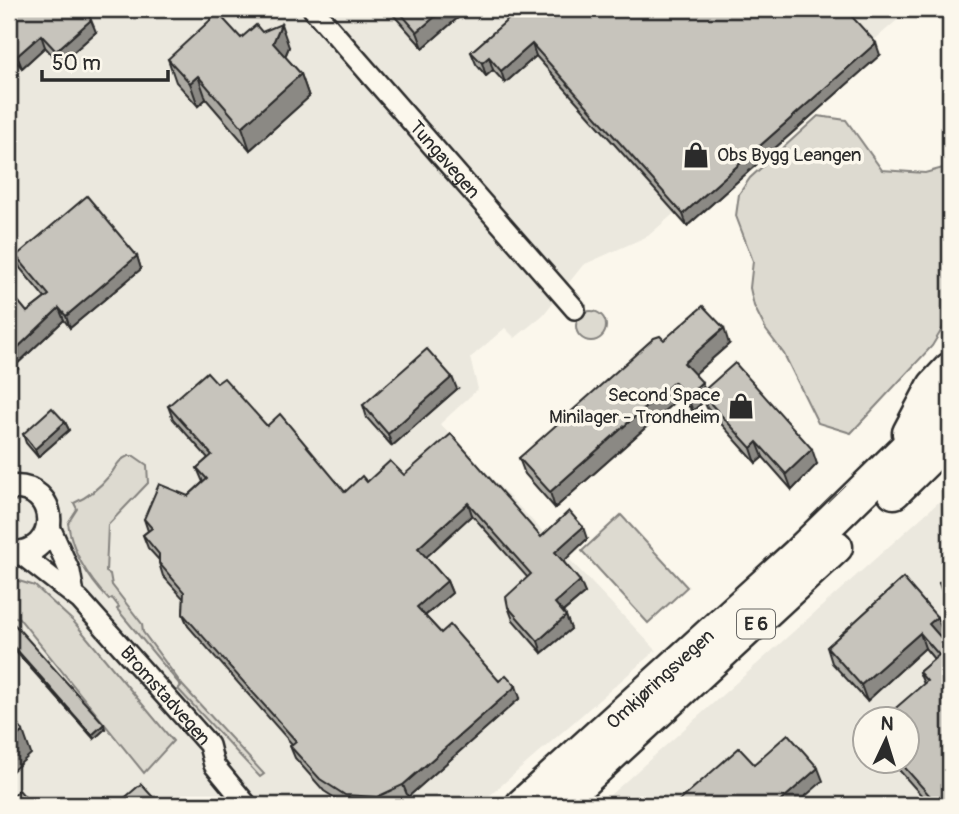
<svg xmlns="http://www.w3.org/2000/svg" width="959" height="814" font-family="Pangolin,sans-serif">
<style>
.built{fill:#ebe8de;fill-rule:evenodd}
.green{fill:#dddad0;stroke:#84827e;stroke-width:2}
.lines{fill:none;stroke-linecap:round;stroke-linejoin:round}
.minor-casing{stroke:#2b2b2b;stroke-width:24}
.tertiary-casing{stroke:#2b2b2b;stroke-width:28}
.trunk-casing{stroke:#2b2b2b;stroke-width:37}
.minor{stroke:#fbf7ec;stroke-width:19}
.tertiary{stroke:#fbf7ec;stroke-width:23}
.trunk{stroke:#fbf7ec;stroke-width:32}
.wall{fill:#aba9a2;stroke:#2b2b2b;stroke-width:2}
.shaded-wall{fill:#8b8984;stroke:#2b2b2b;stroke-width:2}
.building{fill:#c7c4bc;stroke:#2b2b2b;stroke-width:2}
.labels{text-anchor:middle;dominant-baseline:central;stroke-width:7;stroke-linejoin:round;paint-order:stroke}
.shield{fill:#fbf7ec;stroke:#696865;stroke-width:2}
.shield-label{font-size:18px;font-weight:bold;fill:#2b2b2b}
.poi-label{font-size:19px;fill:#2b2b2b;stroke:#fbf7ec;text-anchor:start}
.street-label{font-size:19px;fill:#2b2b2b;stroke:#fbf7ec}
</style>
<rect width="100%" height="100%" fill="#fbf7ec"/>
<filter id="ink" filterUnits="userSpaceOnUse"><feTurbulence type="fractalNoise" baseFrequency=".0143" numOctaves="2"/><feDisplacementMap in="SourceGraphic" scale="14" xChannelSelector="R" yChannelSelector="G"/><feConvolveMatrix kernelMatrix="1 2 1 2 8 2 1 2 1" color-interpolation-filters="sRGB"/></filter>
<g filter="url(#ink)">
<!-- built -->
<g class="built">
<path d="M9,9h901l-262,227 -65,29 -40,50 -28,23 -10,-10 -35,30 8,31 -38,35 216,226 -177,155h-470z"/>
<path d="M950,492v313h-351zM864,720h42v42h-42z"/>
</g>
<!-- green -->
<g class="green">
<path d="M818,116l28,4 36,50 43,3 25,-7v150l-18,30 -81,87 -33,-10 -34,-69 -18,-24 -12,-24 -4,-18 3,-27 -17,-45 3,-22 11,-16z"/>
<circle cx="591" cy="326" r="15"/>
<path d="M128,456h6l13,9 1,18 -40,42 -2,47 4,2 2,11 30,39 1,8 40,54 81,88 -4,3 -82,-88 3,-3 -64,-77 2,-2 -7,-9 -3,2c-20,-21 -37,-48 -41,-77l9,-14 -3,-6c14,-6 26,-16 36,-28 7,-9 7,-14 18,-19z"/>
<path d="M621,515l66,72 -39,36 -66,-72z"/>
<path d="M9,578l26,8 39,36 99,119 -29,32 -125,-155 -10,-3z"/>
</g>
<g class="lines">
<!-- minor casing -->
<g class="minor-casing">
<g id="minor">
<path id="s1" d="M313,9l262,300"/>
<path d="M49,525l21,47 4,22"/>
<path id="s2" d="M21,554l59,46 129,145 5,20 33,40"/>
</g>
</g>
<!-- tertiary casing -->
<g class="tertiary-casing">
<path id="tertiary" d="M9,488c52,-7 54,70 0,65"/>
</g>
<!-- trunk casing -->
<g class="trunk-casing">
<g id="trunk">
<path d="M909,433l25,-47 16,-17"/>
<path d="M894,492l56,-55"/>
<path id="s3" d="M522,805l276,-251 152,-149"/>
<path d="M557,805l279,-258"/>
</g>
</g>
<!-- minor -->
<use href="#minor" class="minor"/>
<!-- tertiary -->
<use href="#tertiary" class="tertiary"/>
<!-- trunk -->
<use href="#trunk" class="trunk"/>
</g>
<!-- wall -->
<g class="wall">
<path d="M9,9l87,23 -36,32 -15,-17 -23,21 -13,-14z"/>
<path d="M388,9h80l-45,39z"/>
<path d="M520,9l360,46 -193,171 -151,-170 -31,27 -12,-13 -7,6 -10,-12 -5,-12z"/>
<path d="M262,32l27,15 -4,10 16,17 8,23 -59,53 -44,-51 -8,7 -22,-24 -8,-23z"/>
<path d="M16,256h121l4,13 -71,59 -6,-8 -48,45 2,4 -9,6 18,-63 18,-14 -25,-30z"/>
<path d="M664,340l65,4 -34,30 9,16 113,74 -25,26 -29,-33 -7,6 -49,-55 -3,-7 -11,10 -13,-14 -125,111 -30,-34 -6,-16z"/>
<path d="M217,383l128,109 22,-10 37,-7 137,62 46,2 -24,22 22,32 -22,19 3,4 5,13 -29,24 -29,-33 -5,-13 20,-29 -56,-63 -46,42 21,24 5,12 -27,23 16,17 79,65 -112,99 -17,8h-45l-22,-14 -29,-33 -5,-12 2,-2 -104,-118 -5,-12 1,-15 -21,-23 -4,-13v-3l-11,-12 -5,-13 5,-4 -4,-12 44,-23 15,-14 -6,-14 11,-10 -35,-39 -5,-13z"/>
<path d="M457,389l-65,57 -25,-28 -4,-13z"/>
<path d="M65,422l4,8 -31,27 -12,-14 -3,-9z"/>
<path d="M950,572v31l-7,-8 -4,-12z"/>
<path d="M903,578l40,55 -4,3 11,169h-20l-39,-44h15l18,-77 -5,-12 15,-13 -9,-11 -58,53 -35,-38 -5,-16z"/>
<path d="M9,630l96,99 -11,10 -85,-95z"/>
</g>
<!-- shaded-wall -->
<g class="shaded-wall">
<path d="M444,9h24l-45,39 -6,-16z"/>
<path d="M91,20l5,12 -36,32 -4,-13z"/>
<path d="M281,24l8,23 -8,19 -8,-23z"/>
<path d="M41,35l4,12 -23,21 -5,-12z"/>
<path d="M876,43l4,12 -193,171 -4,-12z"/>
<path d="M532,44l4,12 -31,27 -4,-12z"/>
<path d="M489,57l4,13 -7,6 -4,-13z"/>
<path d="M301,74l8,23 -59,53 -8,-23z"/>
<path d="M198,76l8,23 -8,7 -8,-23z"/>
<path d="M137,256l4,13 -71,59 -4,-12z"/>
<path d="M59,308l5,12 -48,45 2,4 -9,6v-15l2,-6z"/>
<path d="M724,328l5,16 -39,34 -6,-15z"/>
<path d="M452,377l5,12 -65,57 -4,-12z"/>
<path d="M674,382l6,15 -125,111 -5,-16z"/>
<path d="M702,382l5,16 -6,-5 3,8 -11,10 -6,-15z"/>
<path d="M65,422l4,8 -31,27 -3,-8z"/>
<path d="M757,442l6,15 -7,6 -5,-15z"/>
<path d="M812,449l5,15 -25,26 -6,-16z"/>
<path d="M468,503l4,12 -49,45 -5,-12z"/>
<path d="M583,527l4,12 -27,26 -5,-13z"/>
<path d="M447,581l5,12 -31,26 -4,-12z"/>
<path d="M580,581l5,12 -26,22 -4,-12z"/>
<path d="M566,616l5,13 -29,24 -4,-12z"/>
<path d="M937,617l6,16 -8,7 -6,-16z"/>
<path d="M920,633l5,15 -58,53 -6,-16z"/>
<path d="M516,686l4,12 -112,99 -5,-12z"/>
<path d="M104,724l1,5 -11,10 -2,-4z"/>
<path d="M23,731l8,23 -22,20v-31z"/>
<path d="M818,768l5,13 -28,24h-19z"/>
</g>
<!-- building -->
<g class="building">
<path d="M9,9h77l5,11 -35,31 -15,-16 -24,21 -8,-10z"/>
<path d="M397,9h47l-27,23z"/>
<path d="M520,9h325l31,34 -193,171 -151,-170 -31,27 -12,-14 -7,6 -11,-11z"/>
<path d="M218,13l23,25 15,-13 6,7 19,-8 -8,19 28,31 -59,53 -44,-51 -8,7 -22,-24z"/>
<path d="M87,196l50,60 -71,60 -7,-8 -48,46 2,3 -4,3v-70l18,22 22,-17 -33,-39z"/>
<path d="M703,306l21,22 -40,35 18,19 -15,14 -13,-14 -124,110 -31,-34 135,-120 6,-2 4,4z"/>
<path d="M427,349l25,28 -64,57 -25,-29z"/>
<path d="M735,363l77,86 -26,25 -29,-32 -6,6 -50,-55z"/>
<path d="M207,372l10,11 7,-5 43,48 13,-12 65,78 17,-16 5,6 23,-21 14,14 47,-41 90,103 28,-26 14,16 -28,25 25,29 -25,22 11,13 -28,25 -30,-34 -2,-10 25,-23 -63,-71 -50,45 29,33 -30,26 24,26 9,-8 49,56 7,-6 10,11 -113,99 -26,12 -32,-2 -25,-16 -30,-33 6,-5 -113,-127 1,-22 -25,-29v-9l-16,-19 9,-7 -8,-9 15,-35 29,12 19,-17 -10,-11 15,-13 -44,-49z"/>
<path d="M52,408l13,14 -30,27 -12,-15z"/>
<path d="M950,572v23l-11,-12z"/>
<path d="M903,578l34,39 -8,7 21,24v157h-12l-39,-44h7v-42h-23l44,-38 -8,-9 20,-17 -19,-22 -59,52 -34,-38z"/>
<path d="M15,625l89,99 -12,11 -83,-94v-11z"/>
<path d="M9,715l14,16 -14,12z"/>
<path d="M788,734l30,34 -42,37h-102l65,-57 15,16z"/>
<path d="M141,784l19,21h-35l-4,-4z"/>
<path d="M19,790l13,15h-23v-6z"/>
</g>
</g>
<!-- icons -->
<defs>
<g id="shop-bare" transform="scale(2.1)"><path d="M-5-2.5h2.3a2.7 3.5 0 0 1 5.4 0H5L5.5 6h-11ZM-1.5-2.5h3a1.5 2.3 0 0 0-3 0Z" fill="#2b2b2b" stroke="#fbf7ec" stroke-width="2.5" paint-order="stroke"/></g>
</defs>
<g fill-rule="evenodd">
<use href="#shop-bare" x="696" y="155"/>
<use href="#shop-bare" x="741" y="406"/>
</g>
<g class="labels">
<!-- shield labels -->
<rect class="shield" x="737" y="609.5" width="38" height="29" rx="5"/>
<g class="shield-label">
<text x="756" y="624">E 6</text>
</g>
<!-- poi labels -->
<g class="poi-label">
<text x="717" y="155">Obs Bygg Leangen</text>
<text x="720" y="395" text-anchor="end">Second Space<tspan x="720" dy="22">Minilager - Trondheim</tspan></text>
</g>
<!-- street labels -->
<g class="street-label">
<text stroke="none"><textPath href="#s1" startOffset="200">Tungavegen</textPath></text>
<text stroke="none"><textPath href="#s3" startOffset="187">Omkjøringsvegen</textPath></text>
<text stroke="none"><textPath href="#s2" startOffset="203">Bromstadvegen</textPath></text>
</g>
</g>
<!-- margin -->
<rect width="959" height="814" fill="none" stroke="#fbf7ec" stroke-width="35"/>
<rect x="18" y="18" width="924" height="779" fill="none" stroke="#2b2b2b" stroke-width="2.5" filter="url(#ink)"/>
<!-- north arrow -->
<g transform="translate(886 740) rotate(4)"><circle r="33" fill="#fbf7ec" stroke="#a8a59f" stroke-width="2"/>
<path d="M0-5L12 26L0 18L-12 26Z" fill="#2b2b2b"/>
<text y="-10" font-size="19" font-weight="bold" text-anchor="middle" fill="#2b2b2b">N</text>
</g>
<!-- scale -->
<path d="M42 70v10h126v-10" fill="none" stroke="#2b2b2b" stroke-width="3.5"/>
<text x="52" y="70" font-size="21" fill="#2b2b2b" stroke="#fbf7ec" stroke-width="5" paint-order="stroke">50 m</text>
</svg>
